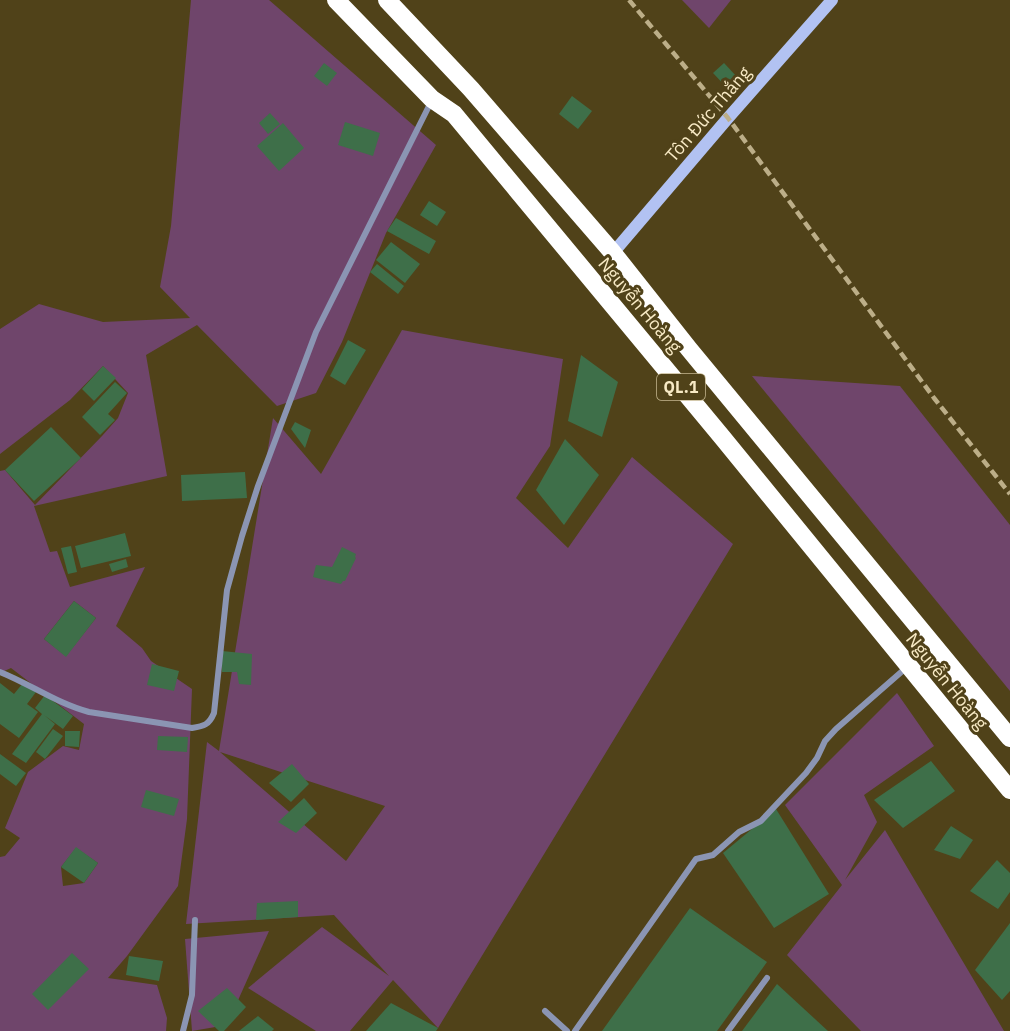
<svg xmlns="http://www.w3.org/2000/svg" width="1010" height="1031" font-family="'IBM Plex Sans',sans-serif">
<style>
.green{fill:#6f456b;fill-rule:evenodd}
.building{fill:#3e6f49}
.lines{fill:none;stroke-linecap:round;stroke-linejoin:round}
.street{stroke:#8b95b3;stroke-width:6}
.secondary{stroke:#b2c2f2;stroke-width:12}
.highway{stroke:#fff;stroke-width:18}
.rail{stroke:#bcae88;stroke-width:4.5;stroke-dasharray:9 4.5;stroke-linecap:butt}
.labels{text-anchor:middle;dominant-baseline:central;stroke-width:6;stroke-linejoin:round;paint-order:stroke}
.shield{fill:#504219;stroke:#c6b891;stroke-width:1.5}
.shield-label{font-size:16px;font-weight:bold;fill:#f8eac5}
.street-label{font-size:18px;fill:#f8eac5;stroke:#504219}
</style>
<rect width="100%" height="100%" fill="#504219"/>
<!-- green -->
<g class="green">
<path d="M191,0h78l167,145 -50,88 -44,109 -26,51 -39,13 -80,-81 -51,30 21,121 -133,30 16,46 7,-1 13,36 75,-20 -29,59 26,22 9,13 41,28 -5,130 -9,67 -51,70 -19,22 49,7 10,33 -1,13h-166v-174l5,-1 15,-18 -15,-10 23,-56 35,-26 16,4 5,-26 -73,-56 -11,5v-202l5,-1 30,35 67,-69 16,-18 10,-25 -25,-27 -33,34 -70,54v-125l39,-25 64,18 87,-4 -30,-31 11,-61zM74,601l22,17 -30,38 -22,-17zM76,848l22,15 -14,20 -21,3 -2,-19z"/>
<path d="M682,0h49l-22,28z"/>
<path d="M402,330l161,29 -13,87 -34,52 52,50 64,-91 101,87 -295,484 -45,-48 -43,51h-34l-68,-43 74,-61 67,49 -55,-61 -148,9 21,-182 12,9 54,-333 48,56zM220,752l165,54 -39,55z"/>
<path d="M752,376l148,10 110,139v166z"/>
<path d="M897,693l37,53 -70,49 13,27 -32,58 40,-50 119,201h-143l-74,-76 55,-70 -57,-80z"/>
<path d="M269,931l-42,94 -35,6 -7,-92z"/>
</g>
<!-- building -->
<g class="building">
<path d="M324,63l13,10 -10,13 -13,-10z"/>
<path d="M724,63l14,15 -11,10 -14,-15z"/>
<path d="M572,96l20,15 -14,18 -19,-15z"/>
<path d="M270,113l10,11 -12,10 -9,-11z"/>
<path d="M345,122l35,11 -7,23 -35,-11z"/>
<path d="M283,123l21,25 -25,23 -22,-25z"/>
<path d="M429,201l17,11 -9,14 -17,-11z"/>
<path d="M396,218l40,23 -7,13 -42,-23z"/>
<path d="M391,242l29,22 -15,19 -29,-23z"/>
<path d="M377,264l27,22 -6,8 -28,-22z"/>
<path d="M348,340l18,10 -21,35 -15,-9z"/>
<path d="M581,355l37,27 -16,55 -34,-16z"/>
<path d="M103,366l13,12 -22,23 -12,-12z"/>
<path d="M115,382l12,11 -19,21 7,6 -15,15 -18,-18z"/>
<path d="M295,422l16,8 -6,18 -14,-19z"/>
<path d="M51,427l30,31 -47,43 -29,-31z"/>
<path d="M565,439l34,36 -35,50 -28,-35z"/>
<path d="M245,472l2,26 -65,3 -1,-26z"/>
<path d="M125,533l6,23 -50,12 -6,-22z"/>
<path d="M71,546l6,26 -9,2 -7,-26z"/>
<path d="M342,547l14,7 -1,3 1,1 -11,23h-2l-2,3 -28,-7 3,-12 16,2z"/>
<path d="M126,559l2,8 -16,5 -3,-8z"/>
<path d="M74,601l22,17 -30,39 -22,-18z"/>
<path d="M222,651l30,3 -1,31 -12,-1 -2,-12h-15z"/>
<path d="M152,664l27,7 -5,20 -27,-6z"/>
<path d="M0,683l14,11 9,-11 13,9 -9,12 11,8 -19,26 -19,-14z"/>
<path d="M45,695l28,21 -10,13 -19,-14 11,9 -29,39 -14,-9 30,-40 -7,-6z"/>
<path d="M53,729l10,7 -18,23 -9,-7z"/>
<path d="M65,731h15l-1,16 -14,-1z"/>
<path d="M158,736l30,1 -1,15 -30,-2z"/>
<path d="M0,754l26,19 -10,13 -16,-12z"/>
<path d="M931,761l24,30 -52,37 -29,-28z"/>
<path d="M292,764l17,20 -18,18 -22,-19z"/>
<path d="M146,790l33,9 -5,17 -33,-9z"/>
<path d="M304,798l13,15 -21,20 -18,-11z"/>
<path d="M776,809l53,85 -55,34 -51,-75z"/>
<path d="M951,826l22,14 -13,19 -26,-9z"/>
<path d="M76,847l22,16 -14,20 -23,-16z"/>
<path d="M997,860l13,13v19l-12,17 -28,-18z"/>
<path d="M298,901v16l-42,3 1,-17z"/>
<path d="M690,908l77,54 -50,69h-115z"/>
<path d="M1010,923v68l-8,9 -27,-30z"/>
<path d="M72,953l17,16 -41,41 -16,-16z"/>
<path d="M129,956l34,5 -4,20 -33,-6z"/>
<path d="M777,984l51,47h-86z"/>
<path d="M227,988l19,19 -22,24h-5l-21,-20z"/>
<path d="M391,1003l47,25 -2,3h-70z"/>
<path d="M258,1016l16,13 -2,2h-33z"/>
</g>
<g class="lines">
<!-- street -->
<g class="street">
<path d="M0,672c30,12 58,32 89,40l103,16c12,-2 17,-3 22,-15l13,-123 15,-54 16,-50 58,-154 115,-230"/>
<path d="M545,1011l22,20"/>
<path d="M183,1031l9,-36 3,-75"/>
<path d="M575,1031l121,-172 17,-4 26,-23 22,-11 45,-48 11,-15 8,-17 11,-12 71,-62"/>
<path d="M728,1031l39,-53"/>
</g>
<!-- secondary -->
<path class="secondary" d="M613,253l115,-135 104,-118"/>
<!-- highway -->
<g class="highway">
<path d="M336,0l96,99 22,15 268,323 288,353"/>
<path d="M387,0l84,89 142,164 76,96 321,389"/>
</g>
<!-- rail -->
<path class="rail" d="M629,0l99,118 206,280 76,96"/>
</g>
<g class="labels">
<!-- shield labels -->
<rect class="shield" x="657" y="374" width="48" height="26" rx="4.5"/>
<g class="shield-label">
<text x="681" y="387">QL.1</text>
</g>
<!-- street labels -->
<g class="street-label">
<text transform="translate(708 114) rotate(-49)">Tôn Đức Thắng</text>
<text transform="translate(640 305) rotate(50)">Nguyễn Hoàng</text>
<text transform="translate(947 681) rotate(51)">Nguyễn Hoàng</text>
</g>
</g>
</svg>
